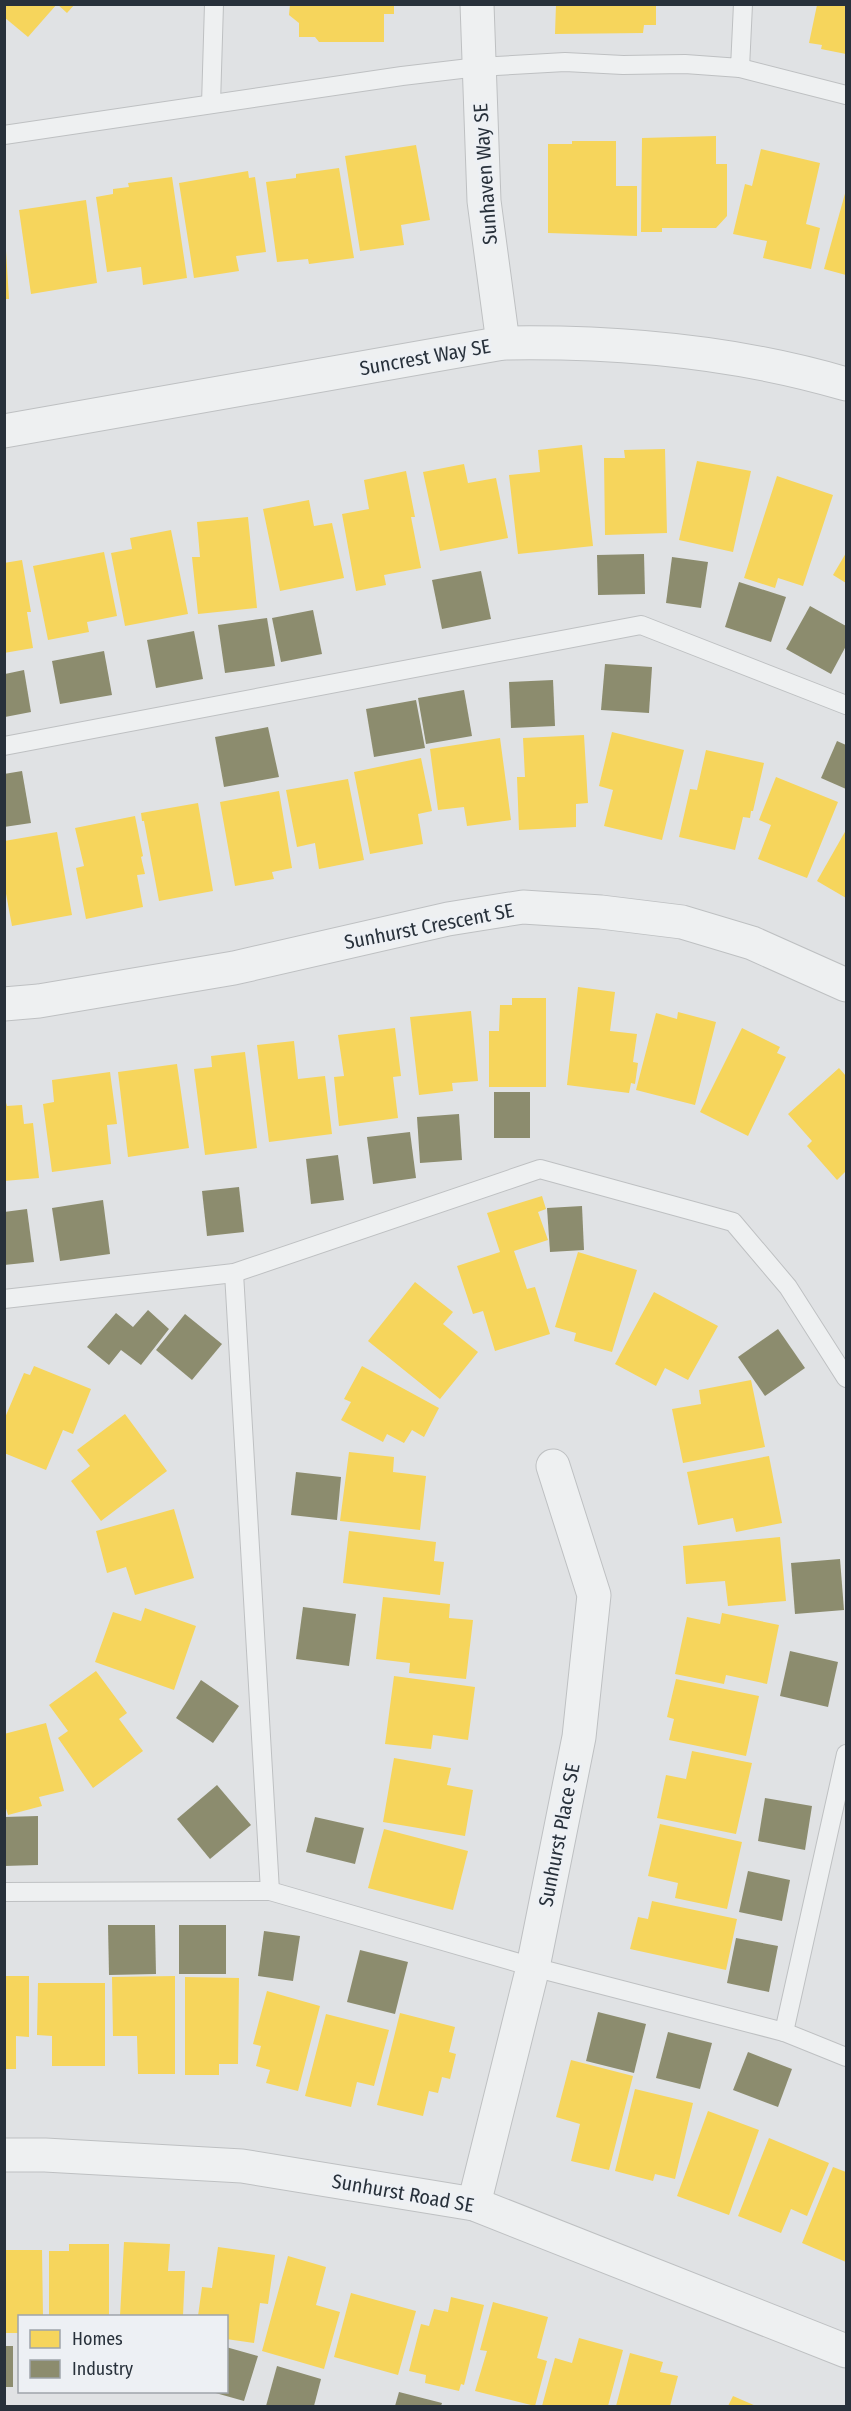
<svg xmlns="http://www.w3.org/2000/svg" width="851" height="2411" font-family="'Fira Sans Condensed',sans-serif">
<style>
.homes{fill:#f6d55c}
.industry{fill:#8c8c6e}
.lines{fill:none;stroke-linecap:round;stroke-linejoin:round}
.service-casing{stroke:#bec0c2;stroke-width:20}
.minor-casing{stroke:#bec0c2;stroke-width:35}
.service{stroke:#eef0f1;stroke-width:18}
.minor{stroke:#eef0f1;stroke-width:33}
.labels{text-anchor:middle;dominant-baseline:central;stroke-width:6;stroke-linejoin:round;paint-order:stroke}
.street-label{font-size:20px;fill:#28313b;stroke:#edf0f4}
</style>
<rect width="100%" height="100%" fill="#e0e2e4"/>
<!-- homes -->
<g class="homes">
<path d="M4,4h53l-29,33 -24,-20z"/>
<path d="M57,4h18l-8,9z"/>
<path d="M290,4h104v10h-10v28h-65l-4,-5h-16v-14l-10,-8z"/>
<path d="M556,4h100v21h-12l-1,8 -88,1z"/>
<path d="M826,4h20v50l-25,-5 1,-4 -13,-2 8,-38 8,1z"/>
<path d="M716,136v28h11v52l-11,12h-54v4h-21l1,-94z"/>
<path d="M572,141h44v45h21v50l-89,-3v-89h24z"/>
<path d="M416,145l14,75 -29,5 3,20 -44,6 -15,-95z"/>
<path d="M761,149l59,14 -14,61 14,4 -9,41 -48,-11 4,-17 -34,-7 12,-50 7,2z"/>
<path d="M339,168l15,90 -45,6 -1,-5 -31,3 -11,-80 30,-4v-4z"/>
<path d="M248,171l1,7 6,-1 11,75 -30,4 3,15 -45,7 -15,-95z"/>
<path d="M172,177l15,101 -44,7 -2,-18 -34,5 -11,-75 17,-3v-5l16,-2 -1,-4z"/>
<path d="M846,190v85l-22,-6z"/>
<path d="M86,200l11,83 -66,11 -12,-84z"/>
<path d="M5,251h1l3,48h-4z"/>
<path d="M582,445l11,101 -75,8 -9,-79 31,-3 -2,-22z"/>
<path d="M665,449l2,84 -62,2 -1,-77h21l-1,-8z"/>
<path d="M697,461l54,10 -18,81 -54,-12z"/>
<path d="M464,464l4,19 28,-5 12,60 -68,13 -17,-79z"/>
<path d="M406,471l9,46h-4l10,51 -37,7 2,10 -30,6 -14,-77 27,-5 -5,-29z"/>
<path d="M777,476l56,19 -30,91 -25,-8 -3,10 -31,-10z"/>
<path d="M309,500l5,26 18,-3 12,55 -64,13 -17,-82z"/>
<path d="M248,517l9,91 -59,6 -6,-57h8l-3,-35z"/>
<path d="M171,530l17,84 -63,12 -14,-73 21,-4 -2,-11z"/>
<path d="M104,552l13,64 -30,6 2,10 -41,8 -15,-74z"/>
<path d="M846,553v30l-13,-8z"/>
<path d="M22,560l9,52h-4l6,36 -29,5v-90z"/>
<path d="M612,732l72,18 -22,90 -58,-14 9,-36 -14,-4z"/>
<path d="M584,735l4,68 -12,1v23l-57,3 -2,-53h8l-2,-39z"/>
<path d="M500,738l11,82 -44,6 -3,-19 -26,3 -8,-61z"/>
<path d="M706,750l58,13 -11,48h-2l-1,7 -7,-1 -8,33 -56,-13 11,-48 7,1z"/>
<path d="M421,758l11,53 -14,3 5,30 -53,10 -16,-82z"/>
<path d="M776,777l62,25 -31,76 -49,-19 13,-34 -12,-5z"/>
<path d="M348,779l16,81 -45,9 -4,-26 -18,4 -11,-57z"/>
<path d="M279,791l13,77 -20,4 2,7 -39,7 -15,-84z"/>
<path d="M198,803l15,88 -54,10 -15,-80h-2l-1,-8z"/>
<path d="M135,816l8,40 -2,1 4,17 -8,1 6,32 -57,12 -10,-51 8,-2 -9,-38z"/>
<path d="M846,830v68l-29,-17z"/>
<path d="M57,832l15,83 -60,11 -8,-43v-42z"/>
<path d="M578,987l37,5 -5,39 27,3 -4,28 5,1 -3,21 -4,-1 -2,10 -62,-8z"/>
<path d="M512,998h34v89h-57v-56h10l1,-26h12z"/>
<path d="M471,1011l7,70 -26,2 1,8 -34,4 -9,-78z"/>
<path d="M678,1012l38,10 -21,83 -59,-15 20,-77 21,6z"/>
<path d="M395,1028l6,48 -8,1 5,41 -59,8 -5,-49 10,-1 -6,-41z"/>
<path d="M742,1028l38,19 -3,6 9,4 -38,79 -48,-24z"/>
<path d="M294,1041l4,38 27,-3 7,58 -63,8 -12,-97z"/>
<path d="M245,1052l12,96 -52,7 -11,-86 18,-2 -1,-11z"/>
<path d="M177,1064l12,84 -61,9 -10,-85z"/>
<path d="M839,1068l7,8v95l-9,9 -30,-34 5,-5 -24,-27z"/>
<path d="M110,1072l7,52 -10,1 4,39 -59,8 -9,-68 11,-2 -2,-22z"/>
<path d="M4,1096l3,10 15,-1 2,19 9,-1 6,55 -35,3z"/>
<path d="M542,1196l4,13 -8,3 10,28 -34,11 13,38 8,-2 15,47 -55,17 -12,-40 -10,3 -16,-48 43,-14 -13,-39z"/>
<path d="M578,1252l59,18 -25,82 -38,-11 2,-8 -21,-6z"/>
<path d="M415,1282l38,30 -10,12 35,28 -38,47 -72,-58z"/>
<path d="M654,1292l64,34 -30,54 -23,-12 -9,18 -41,-22z"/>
<path d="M34,1366l57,23 -18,45 -10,-4 -17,40 -42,-17v-33l20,-47 6,2z"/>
<path d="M362,1366l77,42 -15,29 -12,-7 -8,13 -17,-9 -4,8 -42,-22 10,-18 -7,-3z"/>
<path d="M751,1380l14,67 -82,16 -11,-54 29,-5 -2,-14z"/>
<path d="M125,1414l42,57 -66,50 -30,-40 19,-15 -13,-16z"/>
<path d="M349,1452l45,5 -1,15 33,4 -6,54 -80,-9z"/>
<path d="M769,1456l13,67 -46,9 -3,-14 -35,7 -11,-53z"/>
<path d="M174,1509l20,69 -59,17 -9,-28 -19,6 -11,-42z"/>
<path d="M349,1531l87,11 -2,19 10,1 -4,33 -97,-12z"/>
<path d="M780,1537l6,64 -58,5 -3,-25 -39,3 -3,-38z"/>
<path d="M383,1597l67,7 -1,14 24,2 -7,59 -57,-6 1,-10 -34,-4z"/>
<path d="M145,1608l51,18 -22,64 -79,-28 18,-50 28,9z"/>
<path d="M722,1613l57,12 -12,59 -41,-9 -2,9 -49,-10 12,-57 33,7z"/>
<path d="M96,1671l31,42 -8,6 24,32 -50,37 -35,-50 10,-7 -19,-26z"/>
<path d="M394,1676l81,11 -7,53 -35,-5 -2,14 -46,-5z"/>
<path d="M676,1679l83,17 -13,60 -77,-16 5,-21 -7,-2z"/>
<path d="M46,1723l18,68 -25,6 3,9 -34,9 -4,-13v-68z"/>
<path d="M692,1751l60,12 -16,71 -79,-16 9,-43 20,4z"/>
<path d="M394,1758l57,10 -4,17 26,5 -8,46 -82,-14z"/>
<path d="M660,1824l82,18 -15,67 -52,-11 3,-15 -30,-7z"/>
<path d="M384,1829l84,22 -15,59 -85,-22z"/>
<path d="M652,1901l85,18 -11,51 -96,-21 8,-32 10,2z"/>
<path d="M4,1976h25v61l-13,-1v33h-12z"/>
<path d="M175,1976v98h-37l-1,-38h-24l-1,-59z"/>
<path d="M185,1977l54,1 -1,86h-19v11h-34z"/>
<path d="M38,1983h67v83h-53v-30l-15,-1z"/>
<path d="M267,1991l53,15 -22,85 -32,-8 4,-13 -14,-4 5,-20 -8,-2z"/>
<path d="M400,2013l55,14 -6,25 7,2 -6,25 -8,-2 -4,16 -9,-2 -6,25 -46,-11z"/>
<path d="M326,2014l63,16 -15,56 -17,-4 -6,25 -46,-11z"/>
<path d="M571,2060l62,16 -24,94 -38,-9 9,-37 -24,-7z"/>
<path d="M635,2089l58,14 -18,76 -20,-5 -2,7 -38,-10z"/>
<path d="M708,2111l51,19 -30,85 -52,-19z"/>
<path d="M769,2138l60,25 -22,53 -16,-7 -10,24 -43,-17z"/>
<path d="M833,2167l13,5v90l-44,-19z"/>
<path d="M124,2242l46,2 -2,27h17l-2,45h-63z"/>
<path d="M69,2244h40v72h-60v-65h20z"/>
<path d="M218,2247l57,8 -7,49 -8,-1 -6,40 -28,-4v-23h-28l4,-29 10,1z"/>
<path d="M4,2250h38l1,66h-23v17h-16z"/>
<path d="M288,2256l38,11 -10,38 24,7 -16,57 -62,-18z"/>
<path d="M351,2293l65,18 -18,64 -64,-18z"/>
<path d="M451,2297l33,8 -20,80 -3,-1 -2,7 -34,-8 1,-8 -17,-4 12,-47 8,2 5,-17 14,3z"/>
<path d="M493,2302l55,15 -11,41 10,3 -12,45 -60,-15 12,-40 -7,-1z"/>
<path d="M579,2338l44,12 -15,56h-66l13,-48 17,5z"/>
<path d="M630,2353l33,9 -3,10 18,4 -8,30h-54z"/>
<path d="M733,2396l23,10h-28z"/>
</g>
<!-- industry -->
<g class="industry">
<path d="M644,554l1,40 -47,1 -1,-40z"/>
<path d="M672,557l36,5 -7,46 -35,-5z"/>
<path d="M481,571l10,48 -49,10 -10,-49z"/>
<path d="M739,582l47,15 -15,45 -46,-15z"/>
<path d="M810,606l36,20v20l-15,28 -45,-25z"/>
<path d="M313,610l9,44 -41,8 -9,-44z"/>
<path d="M267,618l8,48 -50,7 -7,-48z"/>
<path d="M194,631l9,48 -47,9 -9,-48z"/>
<path d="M104,651l8,44 -52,9 -8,-43z"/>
<path d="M605,664l47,3 -3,46 -48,-3z"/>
<path d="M24,670l7,42 -26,5v-43z"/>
<path d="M553,680l2,46 -44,2 -2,-46z"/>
<path d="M464,690l8,46 -46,8 -8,-46z"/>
<path d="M416,700l9,48 -51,9 -8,-48z"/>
<path d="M268,727l11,50 -55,10 -9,-50z"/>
<path d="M837,741l9,4v44l-25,-11z"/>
<path d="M22,771l9,52 -27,4v-53z"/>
<rect x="494" y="1092" width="36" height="46"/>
<path d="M459,1114l3,46 -42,3 -3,-46z"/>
<path d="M410,1132l6,46 -43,6 -6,-47z"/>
<path d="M338,1155l6,45 -33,4 -5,-45z"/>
<path d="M239,1187l5,45 -37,4 -5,-45z"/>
<path d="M103,1200l7,54 -50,7 -8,-53z"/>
<path d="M582,1206l2,44 -34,2 -3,-44z"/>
<path d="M27,1209l7,53 -30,3v-53z"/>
<path d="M148,1310l21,19 -28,36 -20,-15 -12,15 -22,-18 29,-34 17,14z"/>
<path d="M185,1314l37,30 -30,36 -36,-30z"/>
<path d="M778,1329l27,39 -40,28 -27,-39z"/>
<path d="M296,1472l45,5 -4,43 -46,-5z"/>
<path d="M840,1559l4,51 -49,4 -4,-51z"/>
<path d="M303,1607l53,7 -7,52 -53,-7z"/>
<path d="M790,1651l48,11 -10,45 -48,-11z"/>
<path d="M201,1680l38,26 -26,37 -37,-25z"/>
<path d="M217,1785l34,40 -41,34 -33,-40z"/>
<path d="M765,1798l47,8 -7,44 -47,-9z"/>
<path d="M38,1816v49l-34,1v-49z"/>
<path d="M315,1817l49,11 -9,36 -49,-12z"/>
<path d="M748,1871l42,9 -8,41 -43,-9z"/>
<path d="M108,1925h47l1,49 -47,1z"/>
<rect x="179" y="1925" width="47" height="49"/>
<path d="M264,1931l36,5 -7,45 -35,-5z"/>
<path d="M736,1938l42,8 -9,46 -42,-9z"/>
<path d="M360,1950l48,12 -13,52 -48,-12z"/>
<path d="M598,2012l48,12 -12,49 -48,-12z"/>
<path d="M668,2032l44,11 -12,46 -44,-11z"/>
<path d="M748,2052l44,17 -14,38 -45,-17z"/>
<rect x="4" y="2346" width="9" height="41"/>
<path d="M226,2347l32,9 -14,45 -32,-9h14z"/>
<path d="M277,2366l44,13 -7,27h-48z"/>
<path d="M399,2392l43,11 -1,3h-46z"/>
</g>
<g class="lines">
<!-- service casing -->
<g class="service-casing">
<g id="service">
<path d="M740,68l106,27"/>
<path d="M211,104l3,-100"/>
<path d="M4,135l398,-59 76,-9 87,-5 58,3 62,-1 55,4 3,-64"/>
<path d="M4,746l637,-121 205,80"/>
<path d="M234,1273l36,618"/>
<path d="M4,1299l230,-26 306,-104 193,53 55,65 58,91"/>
<path d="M4,1892l266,-1 263,76 251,65 62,-278"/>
<path d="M784,2032l62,25"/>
</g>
</g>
<!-- minor casing -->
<g class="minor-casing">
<g id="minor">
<path d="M477,4l7,197 19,142"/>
<path d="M4,431l499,-88c117,-2 231,8 343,41"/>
<path d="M4,1004l35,-3 195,-33 214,-49 75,-12 78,5 81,10 70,21 94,42"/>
<path d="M4,2155h41l197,11 232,38 372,147"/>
<path d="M474,2204l59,-237 46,-230 15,-142 -41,-129"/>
</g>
</g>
<!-- service -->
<use href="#service" class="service"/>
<!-- minor -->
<use href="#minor" class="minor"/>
</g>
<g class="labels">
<!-- street labels -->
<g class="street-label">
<text transform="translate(485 174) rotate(-94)">Sunhaven Way SE</text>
<text transform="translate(425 357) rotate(-10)">Suncrest Way SE</text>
<text transform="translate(429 926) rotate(-11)">Sunhurst Crescent SE</text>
<text transform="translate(559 1835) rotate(-79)">Sunhurst Place SE</text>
<text transform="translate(403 2193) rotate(10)">Sunhurst Road SE</text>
</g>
</g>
<!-- border -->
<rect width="851" height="2411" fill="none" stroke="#28313b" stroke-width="12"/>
<!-- legend -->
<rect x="18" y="2315" width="210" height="78" fill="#edf0f4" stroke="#9ea4aa" stroke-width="1.5"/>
<rect x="30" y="2330" width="30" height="18" fill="#f6d55c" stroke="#9ea4aa" stroke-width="1.5"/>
<text x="72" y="2345" font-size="18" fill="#28313b">Homes</text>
<rect x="30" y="2360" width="30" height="18" fill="#8c8c6e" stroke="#9ea4aa" stroke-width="1.5"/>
<text x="72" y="2375" font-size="18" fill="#28313b">Industry</text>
</svg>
